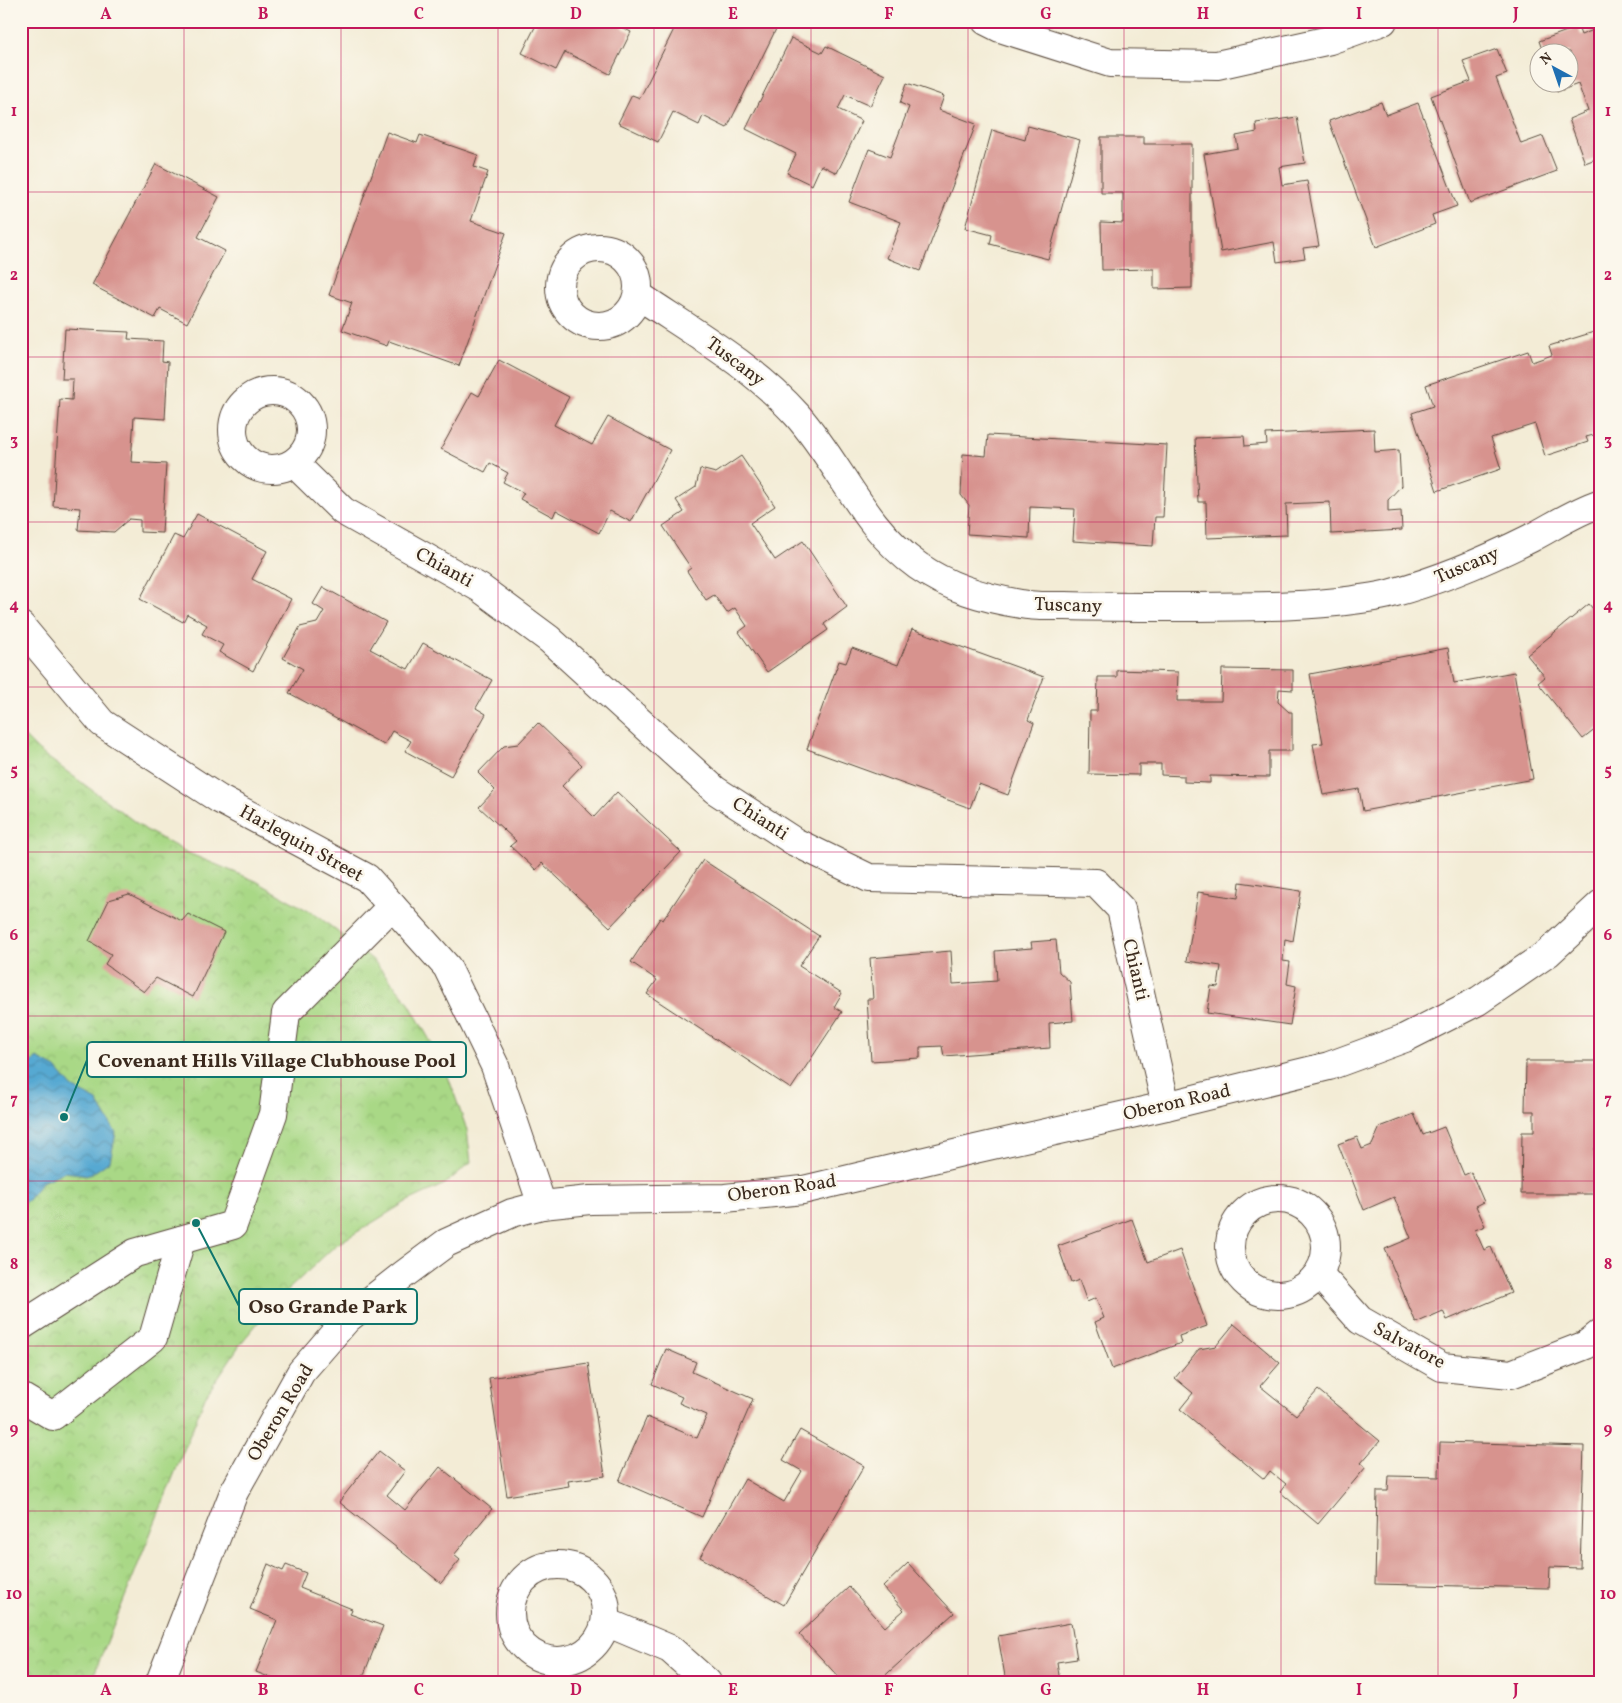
<svg xmlns="http://www.w3.org/2000/svg" width="1622" height="1703" font-family="Vollkorn,serif">
<style>
.park{fill:url(#park-crowns);stroke:#728152}
.water{fill:url(#water-waves);stroke:#496a78}
.building{fill:#d7938e}
.lines{fill:none;stroke-linecap:round;stroke-linejoin:round}
.minor-casing{stroke:#57473a;stroke-width:30}
.minor{stroke:#fff;stroke-width:28}
.grid{fill:none;stroke:#c2185b;stroke-width:1;stroke-opacity:0.55}
.labels{text-anchor:middle;dominant-baseline:central;stroke-width:5;stroke-linejoin:round;paint-order:stroke}
.street-label{font-size:19px;fill:#3b2a1e;stroke:#fbf7ec}
.leader{fill:none;stroke:#0f766e;stroke-width:2}
.callout-dot{fill:#0f766e;stroke:#fbf7ec;stroke-width:2}
.callout{fill:#fbf7ec;stroke:#0f766e;stroke-width:2}
.callout-label{font-size:20px;text-anchor:middle;font-weight:bold;fill:#3b2a1e}
.neatline{fill:none;stroke:#c2185b;stroke-width:2}
.grid-label{font-size:16px;text-anchor:middle;font-weight:bold;fill:#c2185b}
</style>
<defs>
<pattern id="park-crowns" width="20" height="18" patternUnits="userSpaceOnUse" patternTransform="scale(1.25)"><rect width="20" height="18" fill="#a9d886"/><path d="M2 6a3 3 0 1 1 6 0M12 15a3 3 0 1 1 6 0" fill="none" stroke="#92ba73"/></pattern>
<pattern id="water-waves" width="16" height="10" patternUnits="userSpaceOnUse" patternTransform="scale(1.25)"><rect width="16" height="10" fill="#57a9d2"/><path d="M0 5q4-4 8 0t8 0" fill="none" stroke="#498aaa"/></pattern>
</defs>
<rect width="100%" height="100%" fill="#fbf7ec"/>
<filter id="ink" filterUnits="userSpaceOnUse"><feTurbulence type="fractalNoise" baseFrequency=".02" numOctaves="2"/><feDisplacementMap in="SourceGraphic" scale="10" xChannelSelector="R" yChannelSelector="G"/><feConvolveMatrix kernelMatrix="1 2 1 2 8 2 1 2 1" color-interpolation-filters="sRGB"/></filter>
<filter id="wash" filterUnits="userSpaceOnUse"><feTurbulence type="fractalNoise" baseFrequency=".0096" numOctaves="4" result="noise"/><feDisplacementMap in="SourceGraphic" scale="20" xChannelSelector="R" yChannelSelector="G"/><feGaussianBlur stdDeviation="1.12" result="paint"/><feColorMatrix in="noise" values="0 0 0 0 0 0 0 0 0 0 0 0 0 0 0 0 0 1.4 0 .05"/><feComposite in="paint" operator="in"/></filter>
<g filter="url(#wash)">
<rect width="100%" height="100%" fill="#f3ecd6"/>
<!-- park -->
<path class="park" d="M21,733l18,18 107,79 42,23 68,28 63,36 54,43 34,40 37,65 23,65 4,32 -26,22 -39,18 -70,43 -60,56 -35,42 -36,54 -114,285h-70z"/>
<!-- water -->
<path class="water" d="M37,1058l19,10 16,19 25,14 19,32 -6,28 -20,14 -26,-3 -22,10 -14,18 -7,4v-133z"/>
<g id="blocks">
<!-- building -->
<g class="building">
<path d="M538,21h76l-1,2 18,9 -21,42 -45,-22 -9,18 -34,-17z"/>
<path d="M678,21h82l16,8 -49,99 -24,-12 -4,9 -26,-13 -15,30 -40,-19 14,-28 8,3z"/>
<path d="M1578,27l3,8 20,-8v130l-16,6 -16,-44 19,-8 -10,-27 -21,8 -3,-10h16v-30h-27l-4,-11z"/>
<path d="M791,38l31,15 4,-7 59,29 -15,31 -25,-11 -7,14 24,12 -25,52 -16,-8 -9,20 -25,-12 9,-19 -50,-25z"/>
<path d="M1497,49l10,25 -11,4 25,66 22,-8 14,35 -87,32 -39,-107 40,-15 -8,-20z"/>
<path d="M907,83l37,13 -5,14 37,14 -56,147 -33,-13 14,-36 -52,-20 20,-53 21,8 19,-50 -9,-4z"/>
<path d="M1381,102l5,13 32,-12 39,103 -25,9 3,9 -59,23 -47,-126z"/>
<path d="M1297,117l8,46 -26,4 3,18 25,-4 12,65 -16,2 2,10 -28,4 -3,-20 -53,10 -17,-98 34,-6 -2,-12 21,-4 -1,-9z"/>
<path d="M1028,126l52,14 -32,119 -58,-15 2,-9 -27,-7 27,-98 33,10z"/>
<path d="M387,132l30,11 3,-8 58,20 -4,12 14,5 -17,49 35,12 -47,133 -70,-25 -2,5 -45,-16 10,-27 -23,-8z"/>
<path d="M1101,137h43v7h48v144l-38,1v-20l-52,1 -1,-48 22,1v-30h-22z"/>
<path d="M156,164l63,33 -21,40 27,14 -38,72 -27,-14 -5,9 -63,-33z"/>
<path d="M65,329l64,3 -1,7 35,2 -1,20 6,1 -3,57 -31,-2 -3,45 35,2 -4,69 -22,-1v-12l-11,-1 -15,13 -36,-2 2,-22 -27,-2 7,-107 12,1 1,-21h-11z"/>
<path d="M1597,331l4,10v92l-15,4 2,5 -43,14 -10,-32 -44,14 10,31 -64,22 -25,-78 21,-7 -7,-21 102,-34 4,11 20,-7 -3,-9z"/>
<path d="M499,360l70,37 -15,28 38,20 16,-28 62,33 -39,72 -21,-11 -11,22 -43,-23 -3,7 -33,-18 4,-6 -21,-11 5,-9 -18,-10 -5,9 -44,-23 31,-57 7,4z"/>
<path d="M1374,429l1,23 24,-2 2,36 -13,14v12l13,-1 1,19 -71,4 -1,-32 -44,2 1,31 -80,3 -1,-36h-8l-3,-64 49,-2 1,10 22,-2 -1,-10z"/>
<path d="M988,435l179,10 -4,72h-8l-2,29 -80,-5 2,-32 -45,-2 -1,31 -62,-4 2,-29 -8,-10 2,-41 23,2z"/>
<path d="M741,456l34,50 -25,17 25,37 28,-19 44,66 -23,17 4,6 -61,42 -28,-40 8,-6 -12,-18 -8,5 -13,-18 -8,5 -19,-29 4,-3 -28,-42 21,-14 -8,-12 20,-13 4,-18 16,4z"/>
<path d="M197,514l70,37 -15,28 39,20 -38,72 -34,-19 4,-7 -21,-11 5,-9 -20,-11 -4,8 -43,-23 34,-64 9,4z"/>
<path d="M323,587l63,35 -16,27 38,20 15,-26 69,37 -16,28 10,6 -35,62 -46,-25 6,-10 -19,-10 -8,14 -95,-52 14,-24 -20,-11 17,-31 17,-4 7,-12 -11,-7z"/>
<path d="M1589,604l12,15v106l-18,14 -45,-56 7,-6 -18,-22z"/>
<path d="M912,629l132,48 -16,43 6,3 -26,72 -29,-11 -9,24 -163,-59 32,-88 7,2 6,-15 46,17z"/>
<path d="M1448,648l6,35 60,-11 19,107 -170,32 -4,-22 -36,6 -10,-51 10,-1 -13,-69z"/>
<path d="M1222,669l71,1v20l-14,-1 -1,13 11,10h3v39h-23v26l-59,-1v7l-26,-1v-6l-23,-1v-11h-22v11l-50,-1 1,-63h7l1,-34h19v-7l61,2 -1,29h44z"/>
<path d="M538,723l44,42 -20,21 32,31 23,-25 64,60 -71,75 -68,-64 -6,7 -26,-24 6,-5 -37,-34 16,-17 -17,-17 26,-27 14,-2z"/>
<path d="M703,860l116,76 -20,30 43,27 -8,14 8,5 -51,77 -144,-95 10,-14 -26,-18 29,-44 3,2z"/>
<path d="M1240,882l61,9 -8,50 -8,-2 -2,22 7,1 -3,22 9,2 -6,39 -83,-12 4,-27 7,1 3,-21 -34,-5 11,-69 40,6z"/>
<path d="M129,894l53,27 6,-7 36,18 -31,65 -37,-19 -12,14 -39,-28 6,-10 -22,-13 20,-41z"/>
<path d="M1056,940l3,32 11,10 3,39 -24,2 1,25 -106,8 -2,-10 -22,1v11l-49,3 -4,-62h6l-3,-41 81,-7 2,33 44,-3 -2,-30 37,-3 -1,-6z"/>
<path d="M1526,1061h75v87h-6v46h-74l1,-62h12v-21h-9z"/>
<path d="M1414,1114l9,21 21,-8 20,48 7,-3 13,30 -8,4 9,20 -10,4 9,20 7,-3 20,46 -64,27 -4,-9 -27,12 -31,-74 26,-11 -17,-41 -30,13 -26,-66 19,-7 5,12 10,-4 8,-18z"/>
<path d="M1132,1219l16,43 32,-12 27,76 -28,10 2,7 -69,26 -17,-47 9,-4 -8,-20 -9,4 -8,-22 -8,3 -13,-37z"/>
<path d="M1234,1324l46,39 -20,23 36,29 22,-25 62,51 -19,22 5,4 -48,57 -38,-32 6,-8 -16,-13 -6,8 -84,-70 13,-16 -18,-15 24,-29 17,-3z"/>
<path d="M666,1349l30,13 -4,10 61,27 -51,118 -83,-36 28,-64 50,21 10,-23 -28,-12 3,-6 -30,-13z"/>
<path d="M588,1363l17,113 -37,5 1,5 -62,10 -18,-118z"/>
<path d="M800,1430l64,36 -80,139 -84,-48 45,-78 39,23 18,-31 -19,-11z"/>
<path d="M1440,1442l144,4 -4,122 -30,-1 -1,21 -174,-4 2,-93h11l1,-15 50,1z"/>
<path d="M379,1451l26,20 -18,24 18,15 35,-43 52,42 -38,46 6,5 -19,23 -102,-81z"/>
<path d="M908,1563l46,50 -76,69h-35l-44,-48 50,-47 36,40 19,-17 -21,-23z"/>
<path d="M268,1564l15,7 3,-6 20,8 -6,15 52,21 -2,5 33,12 -22,56h-80l-25,-10 21,-52 -27,-11z"/>
<path d="M1071,1623l6,36 -20,3 3,20h-54l-8,-46z"/>
</g>
</g>
</g>
<g filter="url(#ink)">
<use href="#blocks" fill-opacity="0" stroke="#57473a" stroke-width="1"/>
<g class="lines">
<!-- minor casing -->
<g class="minor-casing">
<g id="minor">
<path d="M986,21l14,7 110,35 107,2 113,-25 53,-19"/>
<circle cx="599" cy="287" r="39"/>
<path d="M638,295c55,37 115,71 159,120 44,50 65,111 121,151 31,22 66,32 103,38 14,3 30,2 44,2 38,1 74,1 112,1 59,-1 119,1 177,-7 13,-2 26,-3 38,-7 48,-13 95,-33 139,-55 23,-12 45,-27 70,-35"/>
<circle cx="272" cy="430" r="39"/>
<path d="M294,463l49,48 137,77 69,51 166,151 80,52 74,36 227,5 25,26 45,197"/>
<path d="M21,626l81,97 117,76 148,79 80,89 48,99 47,139"/>
<circle cx="1278" cy="1247" r="48"/>
<path d="M1319,1274l41,46 82,47 69,7 75,-29 15,-12"/>
<path d="M21,1326l114,-73 98,-28 40,-111 13,-101 106,-107"/>
<path d="M21,1397l32,19 100,-78 28,-98"/>
<circle cx="558" cy="1613" r="48"/>
<path d="M606,1622l64,27 37,33"/>
<path d="M160,1682l74,-190 67,-120 46,-53 56,-44 43,-32 66,-30 30,-8 48,-5 135,-2 78,-8 172,-41 191,-43 163,-40 76,-28 73,-37 70,-48 53,-49"/>
</g>
</g>
<!-- minor -->
<use href="#minor" class="minor"/>
</g>
</g>
<!-- grid -->
<path class="grid" d="M184,21v1661M341,21v1661M498,21v1661M654,21v1661M811,21v1661M968,21v1661M1124,21v1661M1281,21v1661M1438,21v1661M21,192h1580M21,357h1580M21,522h1580M21,687h1580M21,852h1580M21,1016h1580M21,1181h1580M21,1346h1580M21,1511h1580"/>
<g class="labels">
<!-- street labels -->
<g class="street-label">
<text transform="translate(735 362) rotate(37)">Tuscany</text>
<text transform="translate(1467 566) rotate(-23)">Tuscany</text>
<text transform="translate(444 568) rotate(29)">Chianti</text>
<text transform="translate(1068 606) rotate(2)">Tuscany</text>
<text transform="translate(760 819) rotate(33)">Chianti</text>
<text transform="translate(301 844) rotate(29)">Harlequin Street</text>
<text transform="translate(1135 970) rotate(77)">Chianti</text>
<text transform="translate(1177 1103) rotate(-13)">Oberon Road</text>
<text transform="translate(782 1189) rotate(-8)">Oberon Road</text>
<text transform="translate(1409 1346) rotate(28)">Salvatore</text>
<text transform="translate(281 1413) rotate(-59)">Oberon Road</text>
</g>
</g>
<!-- callouts -->
<path class="leader" d="M64 1117L87 1060M196 1223L239 1306"/>
<g class="callout-dot">
<circle cx="64" cy="1117" r="5"/>
<circle cx="196" cy="1223" r="5"/>
</g>
<g class="callout">
<rect x="87" y="1042" width="379" height="35" rx="5"/>
<rect x="239" y="1289" width="178" height="35" rx="5"/>
</g>
<g class="callout-label">
<text x="277" y="1067">Covenant Hills Village Clubhouse Pool</text>
<text x="328" y="1313">Oso Grande Park</text>
</g>
<!-- margin -->
<rect width="1622" height="1703" fill="none" stroke="#fbf7ec" stroke-width="55"/>
<!-- north arrow -->
<g transform="translate(1554 68) rotate(320)"><circle r="24" fill="#fbf7ec" stroke="#aea59a"/>
<path d="M0-4L9 19L0 12L-9 19Z" fill="#1f6fb2"/>
<text y="-8" font-size="14" font-weight="bold" text-anchor="middle" fill="#3b2a1e">N</text>
</g>
<rect x="28" y="28" width="1566" height="1648" class="neatline"/>
<g class="grid-label">
<text x="106" y="19">A</text>
<text x="263" y="19">B</text>
<text x="419" y="19">C</text>
<text x="576" y="19">D</text>
<text x="733" y="19">E</text>
<text x="889" y="19">F</text>
<text x="1046" y="19">G</text>
<text x="1203" y="19">H</text>
<text x="1359" y="19">I</text>
<text x="1516" y="19">J</text>
<text x="14" y="116">1</text>
<text x="1608" y="116">1</text>
<text x="14" y="280">2</text>
<text x="1608" y="280">2</text>
<text x="14" y="445">3</text>
<text x="1608" y="445">3</text>
<text x="14" y="610">4</text>
<text x="1608" y="610">4</text>
<text x="14" y="775">5</text>
<text x="1608" y="775">5</text>
<text x="14" y="940">6</text>
<text x="1608" y="940">6</text>
<text x="14" y="1104">7</text>
<text x="1608" y="1104">7</text>
<text x="14" y="1269">8</text>
<text x="1608" y="1269">8</text>
<text x="14" y="1434">9</text>
<text x="1608" y="1434">9</text>
<text x="14" y="1599">10</text>
<text x="1608" y="1599">10</text>
<text x="106" y="1695">A</text>
<text x="263" y="1695">B</text>
<text x="419" y="1695">C</text>
<text x="576" y="1695">D</text>
<text x="733" y="1695">E</text>
<text x="889" y="1695">F</text>
<text x="1046" y="1695">G</text>
<text x="1203" y="1695">H</text>
<text x="1359" y="1695">I</text>
<text x="1516" y="1695">J</text>
</g>
</svg>
